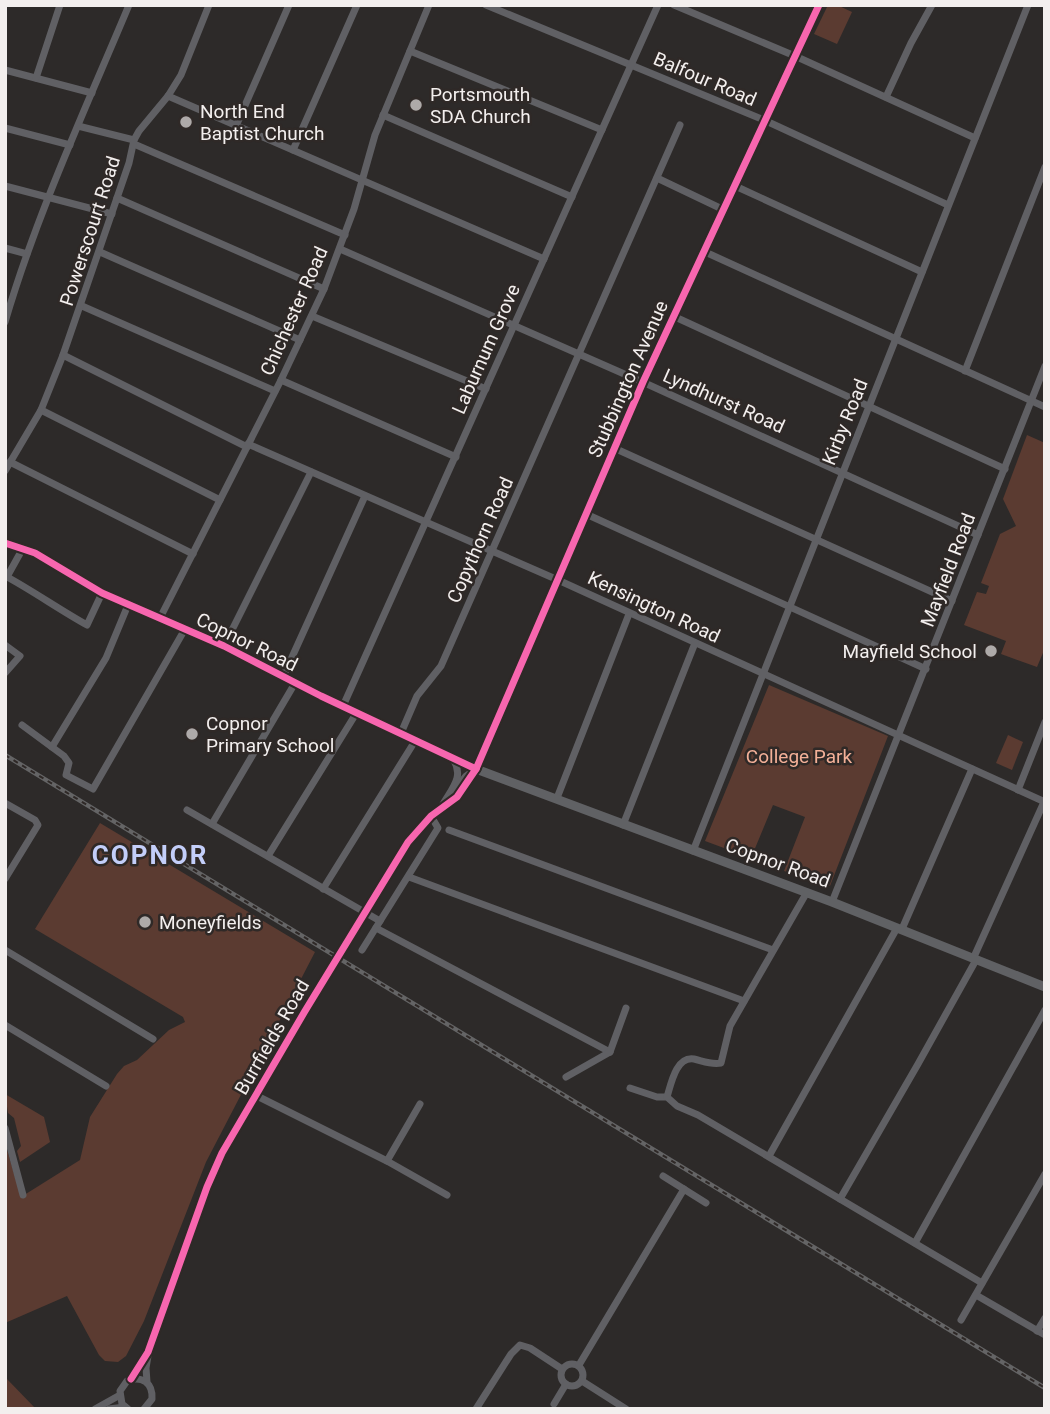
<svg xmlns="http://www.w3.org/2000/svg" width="1050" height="1414" font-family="Roboto,sans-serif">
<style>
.green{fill:#5b3b31}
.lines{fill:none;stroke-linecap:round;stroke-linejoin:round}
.minor{stroke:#606064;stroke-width:7}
.major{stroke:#606164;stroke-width:9}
.rail-casing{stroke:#646465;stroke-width:4.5}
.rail{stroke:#2f2927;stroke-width:2;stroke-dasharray:5;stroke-linecap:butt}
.minor-bridge{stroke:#606064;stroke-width:7}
.cycleway-casing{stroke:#2f2927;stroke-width:11}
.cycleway{stroke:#f766af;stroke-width:7}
.poi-dot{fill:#aeaaa9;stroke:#2f2927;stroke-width:2.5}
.labels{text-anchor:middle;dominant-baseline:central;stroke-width:5;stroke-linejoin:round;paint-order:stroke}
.street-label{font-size:19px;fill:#f3efee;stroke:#2f2927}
.poi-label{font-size:19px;fill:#f3efee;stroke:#2f2927;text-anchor:start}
.park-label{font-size:19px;fill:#f3b098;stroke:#2f2927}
.district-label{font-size:26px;font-weight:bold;letter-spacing:2px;fill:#c3cef9;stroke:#2f2927}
</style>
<rect width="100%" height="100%" fill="#2d2a29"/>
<!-- green -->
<g class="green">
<path d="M828,5h9l15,7 -15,32 -23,-10z"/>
<path d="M1027,435l18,8v205l-8,19 -36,-13 5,-13 -42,-16 13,-33 9,2 3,-8 -8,-3 19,-49 16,-8 -13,-27z"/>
<path d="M769,685l119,51 -58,150 -46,-15 21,-54 -32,-12 -22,53 -46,-17z"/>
<path d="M1008,735l15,7 -11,28 -16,-7z"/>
<path d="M100,823l215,129 -109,210 -62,159 -18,35 -8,6 -13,-1 -6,-6 -32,-59 -62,27v-180l16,54 59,-37 10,-43 27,-43 7,-8 13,-6 32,-30 16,-8 -2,-5 -148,-88z"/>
<path d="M5,1094l39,23 6,25 -30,20 -3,-11 4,-5 -7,-28 -6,-5z"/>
<path d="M5,1377l31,32h-31z"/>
</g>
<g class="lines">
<!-- minor -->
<g class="minor">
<path d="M486,5l278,115 184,85"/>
<path d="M674,5l121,51 180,82"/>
<path d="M410,51l192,79"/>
<path d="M5,70l87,23"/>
<path d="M36,78l24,-73"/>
<path d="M168,96l376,163"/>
<path d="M886,97l25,-54 21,-38"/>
<path d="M383,115l189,82"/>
<path d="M78,126l56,14"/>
<path d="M236,126l53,-121"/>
<path d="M5,128l65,17"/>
<path d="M134,144l211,91"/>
<path d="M293,150l64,-145"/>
<path d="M657,178l65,31"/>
<path d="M733,185l189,87"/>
<path d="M5,186l107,28"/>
<path d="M117,198l207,91"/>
<path d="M5,248l22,6"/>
<path d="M340,249l307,135 331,151"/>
<path d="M703,251l342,156"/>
<path d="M100,252l200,88"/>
<path d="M82,306l193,85"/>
<path d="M312,316l174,73"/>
<path d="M673,316l332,153"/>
<path d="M5,322c32,-109 80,-212 124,-317"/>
<path d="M63,355l184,92"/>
<path d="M965,371l80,-204"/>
<path d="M281,380l175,77"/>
<path d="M41,410l179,90"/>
<path d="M248,444l310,136 487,222"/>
<path d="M614,448l338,153"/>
<path d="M10,462l183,92"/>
<path d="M5,471l36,-61 22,-55 66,-192 5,-23 5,-9 29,-35 13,-21 28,-70"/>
<path d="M586,514l340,155"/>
<path d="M23,548l-15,27 1,3c27,15 51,32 78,47l15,-32"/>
<path d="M160,618l121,-238 43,-91 30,-80 21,-74 54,-130"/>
<path d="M5,645l15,11 -15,17"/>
<path d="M224,646l87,-174"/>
<path d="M283,677l82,-181"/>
<path d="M343,706l315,-701"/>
<path d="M22,725l42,31 5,7 -3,12 27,14 92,-160"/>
<path d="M401,733l16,-37 24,-30 239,-541"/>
<path d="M52,747l54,-89 22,-53"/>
<path d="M455,790l11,-14 7,-5"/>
<path d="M1018,790l27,-68"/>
<path d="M557,798l72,-184"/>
<path d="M5,803l30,17 3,5 -33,54"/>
<path d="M442,806c9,-17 23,-29 11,-47"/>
<path d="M187,810l193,111"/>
<path d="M212,824l83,-141"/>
<path d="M623,825l72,-182"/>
<path d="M449,830l324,120"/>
<path d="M693,851l335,-846"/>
<path d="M268,856l89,-144"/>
<path d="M409,877l335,124"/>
<path d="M323,889l92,-148"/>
<path d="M374,896l43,-66 24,-23 16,-10 19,-28 167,-387 176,-377"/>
<path d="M832,902l213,-536"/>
<path d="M376,928l234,124"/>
<path d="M902,929l70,-160"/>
<path d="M5,950l148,89"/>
<path d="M362,950l76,-122 -7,-12"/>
<path d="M973,959l71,-157"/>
<path d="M5,1025l101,61"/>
<path d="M566,1077l44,-25 16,-44"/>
<path d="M630,1088l27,9h10l10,9 21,9 284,168"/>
<path d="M255,1095l132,66 60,34"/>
<path d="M667,1097c4,-13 9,-41 27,-38 9,2 17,6 27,4l9,-37 77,-134"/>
<path d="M5,1128l18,67"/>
<path d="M769,1156l128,-228"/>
<path d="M387,1161l33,-57"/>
<path d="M663,1176l43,27"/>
<path d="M840,1199l78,-135 58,-104"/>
<path d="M915,1243l130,-233"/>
<path d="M976,1295l69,40"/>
<path d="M961,1320l84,-146"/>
<path d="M1037,1331l8,-13"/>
<circle cx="572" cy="1375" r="11"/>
<path d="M579,1365l105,-176"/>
<path d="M131,1379l17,-27 59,-165 15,-34 83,-142"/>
<path d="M582,1381l44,28"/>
<path d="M147,1382l-1,-14 2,-12"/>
<path d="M554,1404l12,-20"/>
<path d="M95,1409l25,-14"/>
<path d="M109,1409l16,-2"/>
<path d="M128,1409l-6,-5 -2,-13 7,-10c15,-6 26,2 25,18l-8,10"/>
<path d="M476,1409l35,-55 9,-9 10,3 32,21"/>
</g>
<!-- major -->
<path class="major" d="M5,543l30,10 67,40 122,53 97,50 155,73 356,133 213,85"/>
<!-- rail casing -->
<g class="rail-casing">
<path id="rail" d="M5,755l1040,633"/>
</g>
<!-- rail -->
<use href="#rail" class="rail"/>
<!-- minor-bridge -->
<path class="minor-bridge" d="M305,1011l69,-115"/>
<!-- cycleway casing -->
<g class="cycleway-casing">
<g id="cycleway">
<path d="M5,543l30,10 67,40 122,53 97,50 155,73"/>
<path d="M131,1379l17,-27 59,-165 15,-34 83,-142 103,-169 23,-26 26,-19 19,-28 167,-387 176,-377"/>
</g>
</g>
<!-- cycleway -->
<use href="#cycleway" class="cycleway"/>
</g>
<!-- markers -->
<g class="poi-dot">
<circle cx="416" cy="105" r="7"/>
<circle cx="186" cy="122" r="7"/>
<circle cx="991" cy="651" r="7"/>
<circle cx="192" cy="734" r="7"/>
<circle cx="145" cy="922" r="7"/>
</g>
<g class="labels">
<!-- street labels -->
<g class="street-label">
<text transform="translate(705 79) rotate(23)">Balfour Road</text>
<text transform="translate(90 231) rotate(-72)">Powerscourt Road</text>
<text transform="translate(294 311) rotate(-66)">Chichester Road</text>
<text transform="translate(486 349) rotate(-66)">Laburnum Grove</text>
<text transform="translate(628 379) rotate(-66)">Stubbington Avenue</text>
<text transform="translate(724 401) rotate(24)">Lyndhurst Road</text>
<text transform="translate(845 422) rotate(-68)">Kirby Road</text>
<text transform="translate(480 540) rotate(-66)">Copythorn Road</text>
<text transform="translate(948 570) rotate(-69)">Mayfield Road</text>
<text transform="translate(654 607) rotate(25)">Kensington Road</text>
<text transform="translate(247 642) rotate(26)">Copnor Road</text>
<text transform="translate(778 863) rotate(20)">Copnor Road</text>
<text transform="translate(272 1037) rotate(-60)">Burrfields Road</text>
</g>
<!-- poi labels -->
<g class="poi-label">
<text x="430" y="94">Portsmouth<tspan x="430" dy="22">SDA Church</tspan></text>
<text x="200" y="111">North End<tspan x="200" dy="22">Baptist Church</tspan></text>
<text x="977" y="651" text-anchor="end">Mayfield School</text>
<text x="206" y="723">Copnor<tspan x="206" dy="22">Primary School</tspan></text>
<text x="159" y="922">Moneyfields</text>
</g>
<!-- park labels -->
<g class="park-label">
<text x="799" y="756">College Park</text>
</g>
<!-- district labels -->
<g class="district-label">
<text x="150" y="855">COPNOR</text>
</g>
</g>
<!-- border -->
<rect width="1050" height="1414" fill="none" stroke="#f3efee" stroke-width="14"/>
</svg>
